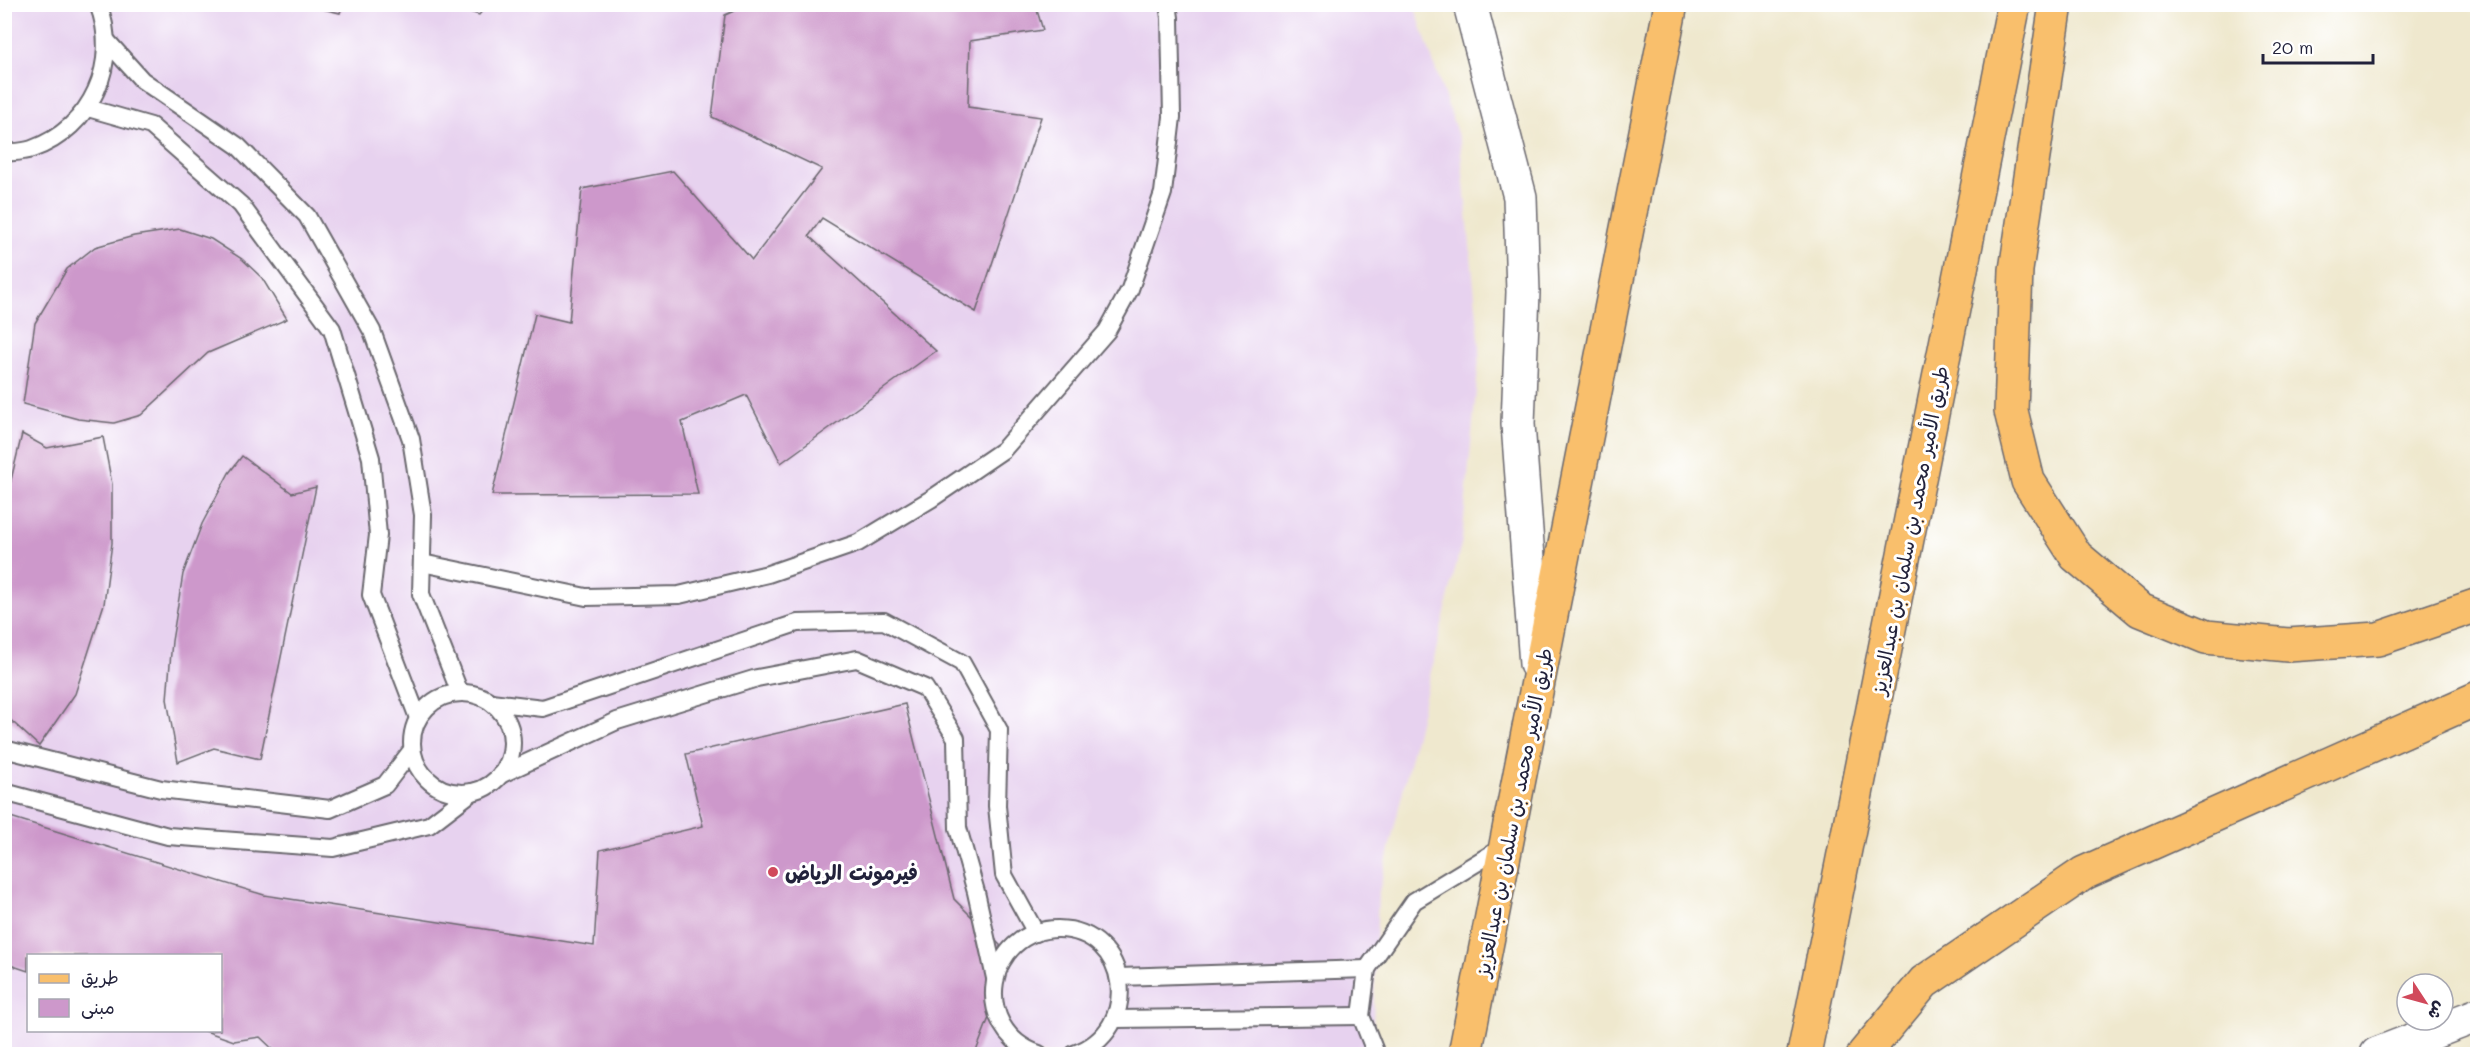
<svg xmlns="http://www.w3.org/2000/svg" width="2482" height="1059" font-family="Mali,'Playpen Sans Arabic',sans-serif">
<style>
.built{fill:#e7d2ef;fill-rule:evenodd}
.building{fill:#cd98cb}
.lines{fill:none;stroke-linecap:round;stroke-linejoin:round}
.lane-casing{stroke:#6a676e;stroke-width:20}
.street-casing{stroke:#6a676e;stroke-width:36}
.primary-casing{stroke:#6a676e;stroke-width:36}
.lane{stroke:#fff;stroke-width:16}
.street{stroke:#fff;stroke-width:33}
.primary{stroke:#f9bf6c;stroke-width:33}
.poi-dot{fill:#d1495b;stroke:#fff;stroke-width:2}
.labels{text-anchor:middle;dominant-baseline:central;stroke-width:6;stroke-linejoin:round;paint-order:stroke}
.street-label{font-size:20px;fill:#22223b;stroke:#fff}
.poi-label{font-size:20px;font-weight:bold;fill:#22223b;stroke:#fff;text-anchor:start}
</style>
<rect width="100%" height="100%" fill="#fff"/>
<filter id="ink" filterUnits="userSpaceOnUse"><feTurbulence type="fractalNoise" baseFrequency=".0167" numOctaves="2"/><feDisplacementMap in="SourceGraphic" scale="12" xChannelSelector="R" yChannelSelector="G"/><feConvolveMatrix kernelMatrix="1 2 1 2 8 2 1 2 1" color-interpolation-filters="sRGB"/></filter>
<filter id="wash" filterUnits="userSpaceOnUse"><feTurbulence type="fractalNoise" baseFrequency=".008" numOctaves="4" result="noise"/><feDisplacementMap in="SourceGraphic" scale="24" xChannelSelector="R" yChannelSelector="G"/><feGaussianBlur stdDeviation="1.35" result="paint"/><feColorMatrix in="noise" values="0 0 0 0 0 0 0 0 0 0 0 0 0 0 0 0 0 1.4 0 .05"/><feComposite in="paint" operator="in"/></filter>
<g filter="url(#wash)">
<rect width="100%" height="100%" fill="#efe8ce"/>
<!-- built -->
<path class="built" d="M5,5h1409l46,137 20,206 -18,192 -84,356 -5,130 -6,28h-1362zM28,956h192v74h-192z"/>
<g id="blocks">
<!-- building -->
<g class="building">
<path d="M302,4h41l-3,9z"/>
<path d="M444,4h44l-9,11z"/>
<path d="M750,4h285l8,26 -73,11 -2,66 73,10 -65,195 -154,-94 -13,18 127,115 -155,112 -35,-68 -64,27 16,72 -206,1 43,-181 34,8 13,-133 91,-18 79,89 70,-91 -110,-52 13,-102z"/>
<path d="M180,229l31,10 31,20 20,19 25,41 -79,34 -67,62 -27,8 -36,-4 -55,-15 12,-81 32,-54 28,-22 39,-11z"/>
<path d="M22,434l25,14 56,-11 9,47v59l-8,61 -29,90 -36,52 -35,-32v-205z"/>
<path d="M242,456l50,37 24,-6 -56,272 -46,-11 -36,14 -11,-63 5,-58 11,-67 19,-50 27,-51z"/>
<path d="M905,704l49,195 46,46v44l-25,65h-697l-18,-17 -26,4 -29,-10 15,-1v-74h-192v15l-24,-8v-148l260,80 330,51 6,-96 103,-24 -17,-72z"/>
</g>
</g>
</g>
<g filter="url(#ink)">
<use href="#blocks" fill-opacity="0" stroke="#6a676e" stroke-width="1.5"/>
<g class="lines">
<!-- lane casing -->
<g class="lane-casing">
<g id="lane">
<path d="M107,41l35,39 96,66 69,70 65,115 39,108 12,76 -2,79 39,99"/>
<path d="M88,108l63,18 90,79 91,124 39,129 7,77 -7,60 47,123"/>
<path d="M4,153c9,-1 20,-1 28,-4 60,-21 89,-87 66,-145"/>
<path d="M422,563l164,34 93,-2 89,-21 90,-31 73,-44 72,-49 104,-119 23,-42 33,-96 9,-76 -2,-99 -2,-14"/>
<circle cx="462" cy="743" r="50"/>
<path d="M491,702l52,6 254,-85 87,-2 78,42 37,67 -2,76 7,69 32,58"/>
<path d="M4,749l157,40 169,20 55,-24 27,-35"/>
<path d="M500,775l117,-54 140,-43 100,-19 68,29 31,50 2,90 18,64 19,86"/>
<path d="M4,792l164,44 165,12 96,-23 43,-33"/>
<path d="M1119,977l248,-8"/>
<path d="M1116,1019l245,-3"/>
<path d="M1039,1054c-71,-24 -53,-125 19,-125 73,1 85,102 16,125"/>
<path d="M1376,1054l-15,-38 6,-47 47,-68 92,-56"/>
</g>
</g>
<!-- street casing -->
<g class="street-casing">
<g id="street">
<path d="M1470,4l50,193 3,95 -5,132 18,240"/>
<path d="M2377,1054l101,-39"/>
</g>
</g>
<!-- primary casing -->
<g class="primary-casing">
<g id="primary">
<path d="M2056,4l-40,266 -5,141 17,70 48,75 64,54 66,27 82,8 90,-6 100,-34"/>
<path d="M1465,1054l206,-1050"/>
<path d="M1804,1054l210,-1050"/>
<path d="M1864,1054l60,-72 160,-109 394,-175"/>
</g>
</g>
<!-- lane -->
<use href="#lane" class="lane"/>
<!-- street -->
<use href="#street" class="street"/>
<!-- primary -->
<use href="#primary" class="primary"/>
</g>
</g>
<!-- markers -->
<circle class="poi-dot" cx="773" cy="872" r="6"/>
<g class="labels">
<!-- street labels -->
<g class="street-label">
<text transform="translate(1909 530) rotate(-79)">طريق الأمير محمد بن سلمان بن عبدالعزيز</text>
<text transform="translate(1513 812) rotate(-79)">طريق الأمير محمد بن سلمان بن عبدالعزيز</text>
</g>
<!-- poi labels -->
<g class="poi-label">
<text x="785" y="872">فيرمونت الرياض</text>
</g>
</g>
<!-- margin -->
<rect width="2482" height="1059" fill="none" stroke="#fff" stroke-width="24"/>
<!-- legend -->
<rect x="27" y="954" width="195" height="78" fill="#ffffff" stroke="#a7a7b1" stroke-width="1.5"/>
<rect x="39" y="974" width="30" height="9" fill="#f9bf6c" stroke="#a7a7b1" stroke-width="1.5"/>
<text x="81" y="984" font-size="18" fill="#22223b">طريق</text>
<rect x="39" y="999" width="30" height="18" fill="#cd98cb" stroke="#a7a7b1" stroke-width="1.5"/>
<text x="81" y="1014" font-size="18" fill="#22223b">مبنى</text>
<!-- north arrow -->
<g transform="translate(2425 1002) rotate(126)"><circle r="28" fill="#ffffff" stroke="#a7a7b1" stroke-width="1.5"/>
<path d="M0-4.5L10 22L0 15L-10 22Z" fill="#d1495b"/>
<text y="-9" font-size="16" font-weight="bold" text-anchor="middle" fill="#22223b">ش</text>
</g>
<!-- scale -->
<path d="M2263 54v9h110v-9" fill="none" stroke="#22223b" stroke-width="3"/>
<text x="2272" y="54" font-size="18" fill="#22223b" stroke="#ffffff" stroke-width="4.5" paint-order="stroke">20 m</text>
</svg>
